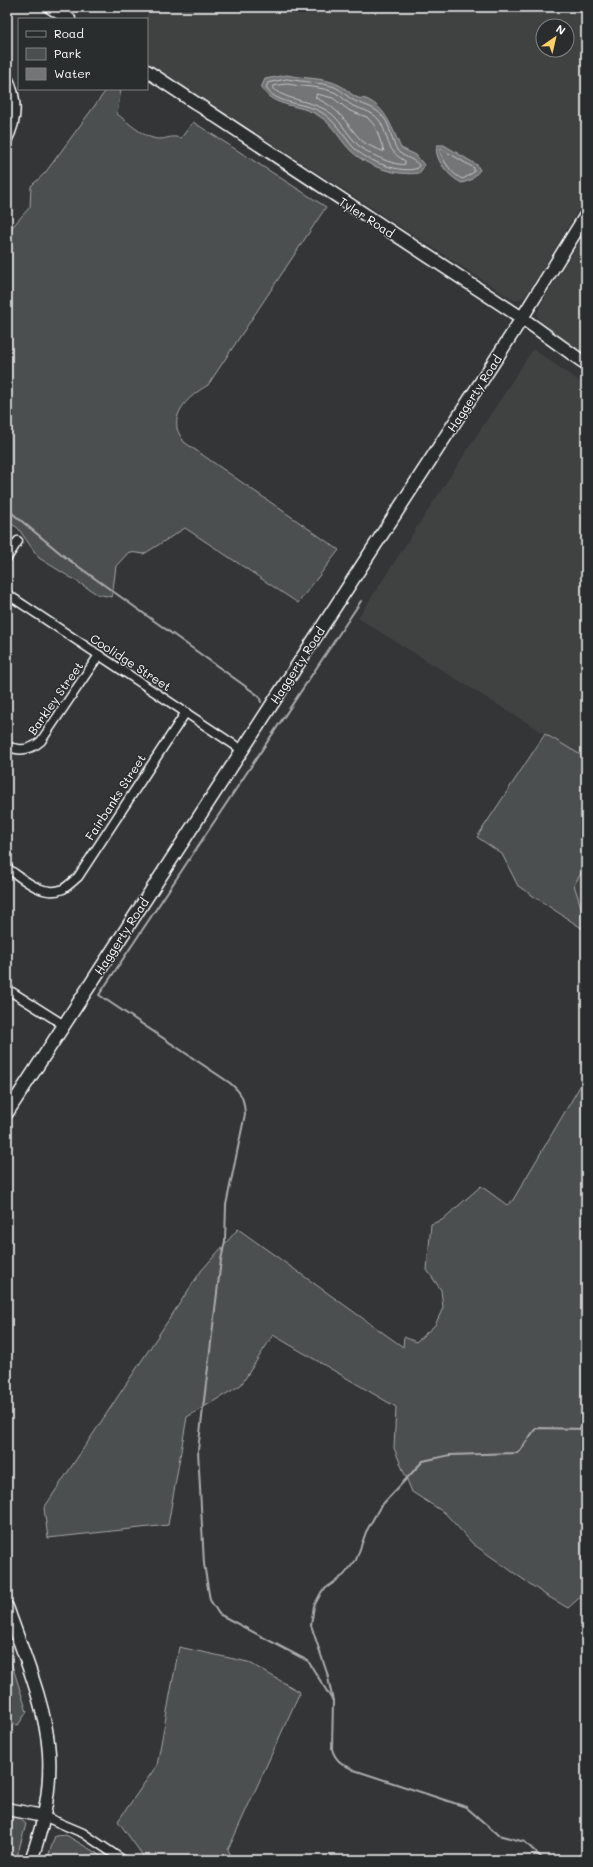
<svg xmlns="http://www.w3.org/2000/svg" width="593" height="1867" font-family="Mali,sans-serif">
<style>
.built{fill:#404243;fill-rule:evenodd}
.green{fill:#4c4f50;stroke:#a6a7a8}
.water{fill:#737576;stroke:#abacad}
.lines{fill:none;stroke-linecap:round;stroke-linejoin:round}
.shore{stroke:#c7c8c8;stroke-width:1}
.stream{stroke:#abacad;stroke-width:2}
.street-casing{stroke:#fff;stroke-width:11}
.secondary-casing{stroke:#fff;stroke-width:15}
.street{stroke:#2a2d2e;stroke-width:8}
.secondary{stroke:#2a2d2e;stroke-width:12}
.labels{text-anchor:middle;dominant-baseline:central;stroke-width:3;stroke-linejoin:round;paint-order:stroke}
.street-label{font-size:12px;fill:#fff;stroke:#2a2d2e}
</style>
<rect width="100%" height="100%" fill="#333536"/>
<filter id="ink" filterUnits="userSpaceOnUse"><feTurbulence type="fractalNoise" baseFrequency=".025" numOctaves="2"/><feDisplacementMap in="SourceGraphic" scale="8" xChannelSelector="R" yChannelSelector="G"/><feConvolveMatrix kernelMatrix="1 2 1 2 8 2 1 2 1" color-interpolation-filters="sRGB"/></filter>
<g filter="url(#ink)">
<!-- built -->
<g class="built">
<path d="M152,7h434v191l-61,99 -10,4 -368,-239v-43h-3zM543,26h24v24h-24z"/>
<path d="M586,231v125l-44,-32 -5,-9 3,-9z"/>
<path d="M533,349l53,37v545l-68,-45 -16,-32 -25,-17 68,-103 -187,-116z"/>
</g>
<!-- green -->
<g class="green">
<path d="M107,89h14l-4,25c11,8 28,25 42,25 9,0 11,-4 22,-1l12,-16 133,85 -118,178c-15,9 -34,23 -31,43 1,5 5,10 7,14l155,108 -41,53 -113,-75 -41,26 -15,-2 -13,14 -4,31 -15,-3 -58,-36 -21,-30 -11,-7v-288l23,-26 1,-21 14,-13z"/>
<path d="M545,734l41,24v107l-12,20 9,28 3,2v16l-68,-45 -16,-32 -25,-17z"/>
<path d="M586,1076v516l-18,16 -24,-14 -71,-50 -28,-31 -33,-21 -18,-44 2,-41 -123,-72 -32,50 -54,32 -19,108 -120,13 -4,-30 157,-237 37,-42 165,118 1,-10 12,5 19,-17 8,-17 -2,-18 -14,-20 4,-46 11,-4 39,-34 26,19 6,-5z"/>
<path d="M179,1647l69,15 52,30 -72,158 6,10h-88l-28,-39 39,-56z"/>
<path d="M7,1649l20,63 -9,13 -11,-1z"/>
<path d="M7,1815l11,2 8,7 -10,36h-9z"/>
<path d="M66,1835l42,25h-61l8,-24z"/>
</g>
<!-- water -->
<g class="water">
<path d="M287,75c17,4 36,2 52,10 7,3 11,9 17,12 3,2 7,1 10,2 21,9 26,30 35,49l15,7 8,10 -4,8c-23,3 -50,-5 -68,-21 -12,-11 -18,-27 -33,-36 -19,-13 -44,-7 -58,-28l4,-9z"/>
<path d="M437,145h7l33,20 3,5 -9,10 -9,3c-12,-5 -29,-24 -25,-38z"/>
</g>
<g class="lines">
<!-- shore -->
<g class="shore">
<path d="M287,79c16,3 33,3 48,8 8,4 13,11 20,14 13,6 19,5 29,17 7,9 7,22 13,32 5,7 16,8 22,15l-1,3c-16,7 -53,-8 -64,-20 -11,-12 -19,-28 -33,-36 -17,-10 -44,-7 -55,-24l2,-5z"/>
<path d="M287,84c16,3 34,2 49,9 6,3 11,10 17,13 10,4 22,6 28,17 9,18 5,27 24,38v3c-10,3 -40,-12 -47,-19 -10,-10 -16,-22 -26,-31 -18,-14 -42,-12 -59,-25l1,-3z"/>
<path d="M317,94l16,4 17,13 17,6 8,9 9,25h-2c-6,-3 -14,-5 -20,-10 -18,-19 -20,-31 -46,-43z"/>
<path d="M442,149l32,19v4l-11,7c-10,-3 -20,-18 -23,-28z"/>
</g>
<!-- stream -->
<g class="stream">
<path d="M7,509l58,48 194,139 2,6"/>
<path d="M333,1701l-25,-40 -89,-47 -9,-14 -6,-36 -6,-114 23,-190 4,-19 1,-36 19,-91c-1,-15 -3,-21 -15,-31l-131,-88 262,-394"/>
<path d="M544,1860l-19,-18 -27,-7 -32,-28 -112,-37c-11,-6 -18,-8 -22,-21l1,-48 -6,-28 -16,-48 3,-19 8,-15 22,-16 12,-15 10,-28 14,-25 43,-46 27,-6 68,-2 18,-25 50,1"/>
<path d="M583,1860l3,-7"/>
</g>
<!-- street casing -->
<g class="street-casing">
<g id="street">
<path d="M7,75c11,22 12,44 0,66"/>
<path d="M7,558l11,-17"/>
<path d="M7,594l235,156"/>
<path d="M7,746c13,6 24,4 34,-5l58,-86"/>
<path d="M7,868c15,10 36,30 56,21 5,-3 10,-8 15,-12l108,-165"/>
<path d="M7,989l57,36"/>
<path d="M43,1816l40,17 40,27"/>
</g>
</g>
<!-- secondary casing -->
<g class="secondary-casing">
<g id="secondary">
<path d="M50,7l19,12"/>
<path d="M147,71l375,247 64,46"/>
<path d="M7,1113l505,-779 74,-119"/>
<path d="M7,1607c16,46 39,98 42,146 2,35 -6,74 -18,107"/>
<path d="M7,1809l36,7"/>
</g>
</g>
<!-- street -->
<use href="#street" class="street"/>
<!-- secondary -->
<use href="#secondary" class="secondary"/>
</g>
</g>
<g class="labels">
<!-- street labels -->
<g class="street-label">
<text transform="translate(367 217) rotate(33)">Tyler Road</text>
<text transform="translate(474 393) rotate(-57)">Haggerty Road</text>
<text transform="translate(131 662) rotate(33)">Coolidge Street</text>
<text transform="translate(297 665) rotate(-57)">Haggerty Road</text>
<text transform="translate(55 698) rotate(-55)">Barkley Street</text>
<text transform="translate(115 797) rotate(-57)">Fairbanks Street</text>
<text transform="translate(121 936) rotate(-57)">Haggerty Road</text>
</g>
</g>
<!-- margin -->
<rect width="593" height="1867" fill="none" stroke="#2a2d2e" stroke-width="24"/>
<rect x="12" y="12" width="569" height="1843" fill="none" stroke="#fff" stroke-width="1.5" filter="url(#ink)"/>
<!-- legend -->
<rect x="18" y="18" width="130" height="72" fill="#2a2d2e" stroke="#7f8182"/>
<rect x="26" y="31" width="20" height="6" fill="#2a2d2e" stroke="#7f8182"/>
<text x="54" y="38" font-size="12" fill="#ffffff">Road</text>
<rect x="26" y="48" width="20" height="12" fill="#4c4f50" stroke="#7f8182"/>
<text x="54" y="58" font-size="12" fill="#ffffff">Park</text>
<rect x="26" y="68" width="20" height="12" fill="#737576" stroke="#7f8182"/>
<text x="54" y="78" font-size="12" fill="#ffffff">Water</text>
<!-- north arrow -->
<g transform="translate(555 38) rotate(34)"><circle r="19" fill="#2a2d2e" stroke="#7f8182"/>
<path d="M0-3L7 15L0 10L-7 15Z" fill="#ffd166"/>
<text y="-6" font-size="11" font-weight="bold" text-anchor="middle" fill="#ffffff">N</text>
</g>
</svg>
